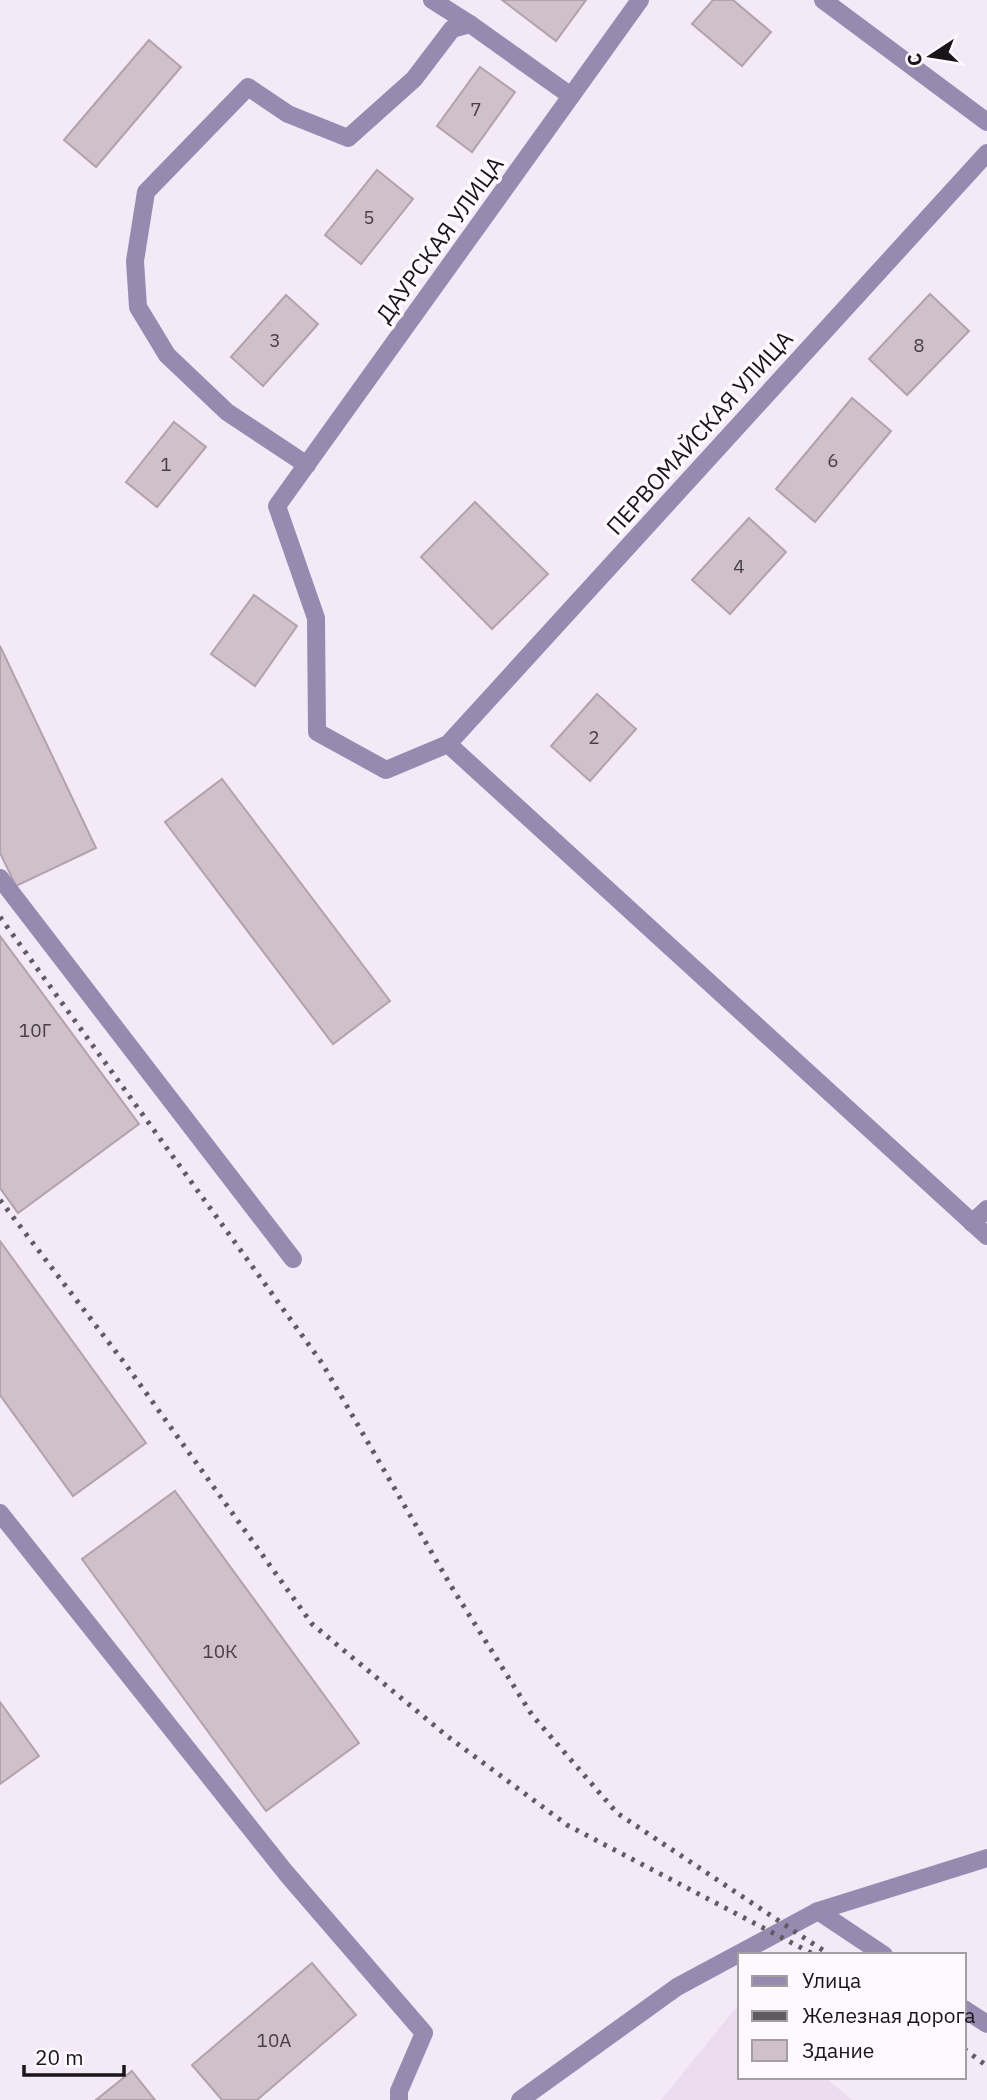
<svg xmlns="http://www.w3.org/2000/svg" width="987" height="2100" font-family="'IBM Plex Sans',sans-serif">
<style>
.built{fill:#ecdcef}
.building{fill:#d0c0ca;stroke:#b1a2ab;stroke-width:2}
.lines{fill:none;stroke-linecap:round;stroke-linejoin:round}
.lane{stroke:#978ab1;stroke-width:18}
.street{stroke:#978ab1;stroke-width:18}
.rail{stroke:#605a61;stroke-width:5;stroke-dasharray:3.5 7;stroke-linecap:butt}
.labels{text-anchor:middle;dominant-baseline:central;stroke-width:7;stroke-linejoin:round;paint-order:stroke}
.number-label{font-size:19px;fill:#474045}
.street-label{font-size:23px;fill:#191519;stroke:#fdf9fe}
</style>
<rect width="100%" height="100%" fill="#f4e9f6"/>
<!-- built -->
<path class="built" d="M739,2004l1,73h85l27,23h-191z"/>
<!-- building -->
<g class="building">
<path d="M502,0h84l-30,41z"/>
<path d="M713,0h20l38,32 -29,34 -50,-42z"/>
<path d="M149,40l32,27 -85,100 -32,-27z"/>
<path d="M480,67l35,25 -43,60 -35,-26z"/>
<path d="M377,170l36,29 -52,65 -36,-29z"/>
<path d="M930,294l39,37 -62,64 -38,-36z"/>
<path d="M286,295l32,29 -55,62 -32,-29z"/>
<path d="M852,398l39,33 -76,91 -39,-33z"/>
<path d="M174,422l32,25 -49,60 -31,-25z"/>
<path d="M475,502l73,72 -56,55 -71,-72z"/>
<path d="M749,518l37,34 -56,62 -38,-34z"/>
<path d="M254,595l43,31 -42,60 -44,-32z"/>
<path d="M0,646l96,202 -80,38 -16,-33z"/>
<path d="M597,694l39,35 -46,52 -39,-35z"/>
<path d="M222,779l168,222 -57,43 -168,-222z"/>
<path d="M0,936l139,188 -121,89 -18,-25z"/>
<path d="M0,1241l146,202 -73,53 -73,-101z"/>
<path d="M175,1491l184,252 -93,68 -184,-252z"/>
<path d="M0,1702l39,54 -39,28z"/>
<path d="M312,1963l44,52 -99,85h-35l-30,-35z"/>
<path d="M132,2071l23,29h-59z"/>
</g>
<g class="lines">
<!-- lane -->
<g class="lane">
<path d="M432,0l38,24"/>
<path d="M307,465l-80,-53 -60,-57 -29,-48 -3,-46 11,-69 102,-105 40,27 60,24 66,-59 38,-50 18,-5 101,72"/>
<path d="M0,878l293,381"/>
<path d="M0,1513l286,360 138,160 -25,58v9"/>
</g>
<!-- street -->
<g class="street">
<path d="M640,0l-363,506 39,112 1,114 69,38 62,-26 539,492"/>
<path d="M823,0l164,122"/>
<path d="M448,744l539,-591"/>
<path d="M972,1223l15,-14"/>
<path d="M818,1911l66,44"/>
<path d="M964,2009l23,15"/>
<path d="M520,2100l157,-113 141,-76 169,-53"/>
</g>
<!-- rail -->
<g class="rail">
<path d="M0,917l322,446 129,223 81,129 85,98 213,142"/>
<path d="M0,1200l126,165 186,259 135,112 120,89 248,130"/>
<path d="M964,2049l23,17"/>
</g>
</g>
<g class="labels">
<!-- number labels -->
<g class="number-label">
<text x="476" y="109">7</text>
<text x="369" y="217">5</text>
<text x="275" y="340">3</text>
<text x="919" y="345">8</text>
<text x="833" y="460">6</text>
<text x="166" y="464">1</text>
<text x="739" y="566">4</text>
<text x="594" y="737">2</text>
<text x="35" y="1030">10Г</text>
<text x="220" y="1651">10К</text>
<text x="274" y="2040">10А</text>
</g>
<!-- street labels -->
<g class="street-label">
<text transform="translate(439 239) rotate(-54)">ДАУРСКАЯ УЛИЦА</text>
<text transform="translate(699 432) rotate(-48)">ПЕРВОМАЙСКАЯ УЛИЦА</text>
</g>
</g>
<!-- legend -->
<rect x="738" y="1953" width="228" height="126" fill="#fdf9fe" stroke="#a29ea2" stroke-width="2"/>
<rect x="752" y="1976" width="35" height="10" fill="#978ab1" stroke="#a29ea2" stroke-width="2"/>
<text x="802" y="1988" font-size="21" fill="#191519">Улица</text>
<rect x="752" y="2011" width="35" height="10" fill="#605a61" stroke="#a29ea2" stroke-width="2"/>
<text x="802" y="2023" font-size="21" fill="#191519">Железная дорога</text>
<rect x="752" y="2040" width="35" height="21" fill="#d0c0ca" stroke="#a29ea2" stroke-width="2"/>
<text x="802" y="2058" font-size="21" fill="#191519">Здание</text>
<!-- north arrow -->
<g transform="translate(931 56) rotate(258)" stroke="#fdf9fe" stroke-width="5" paint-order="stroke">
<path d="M0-5L12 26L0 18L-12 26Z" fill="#191519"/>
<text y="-10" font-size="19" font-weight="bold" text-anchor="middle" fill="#191519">С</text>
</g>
<!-- scale -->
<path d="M24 2065v10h100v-10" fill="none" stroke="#191519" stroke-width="3.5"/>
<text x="35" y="2065" font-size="21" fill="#191519" stroke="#fdf9fe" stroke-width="5" paint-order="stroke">20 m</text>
</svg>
